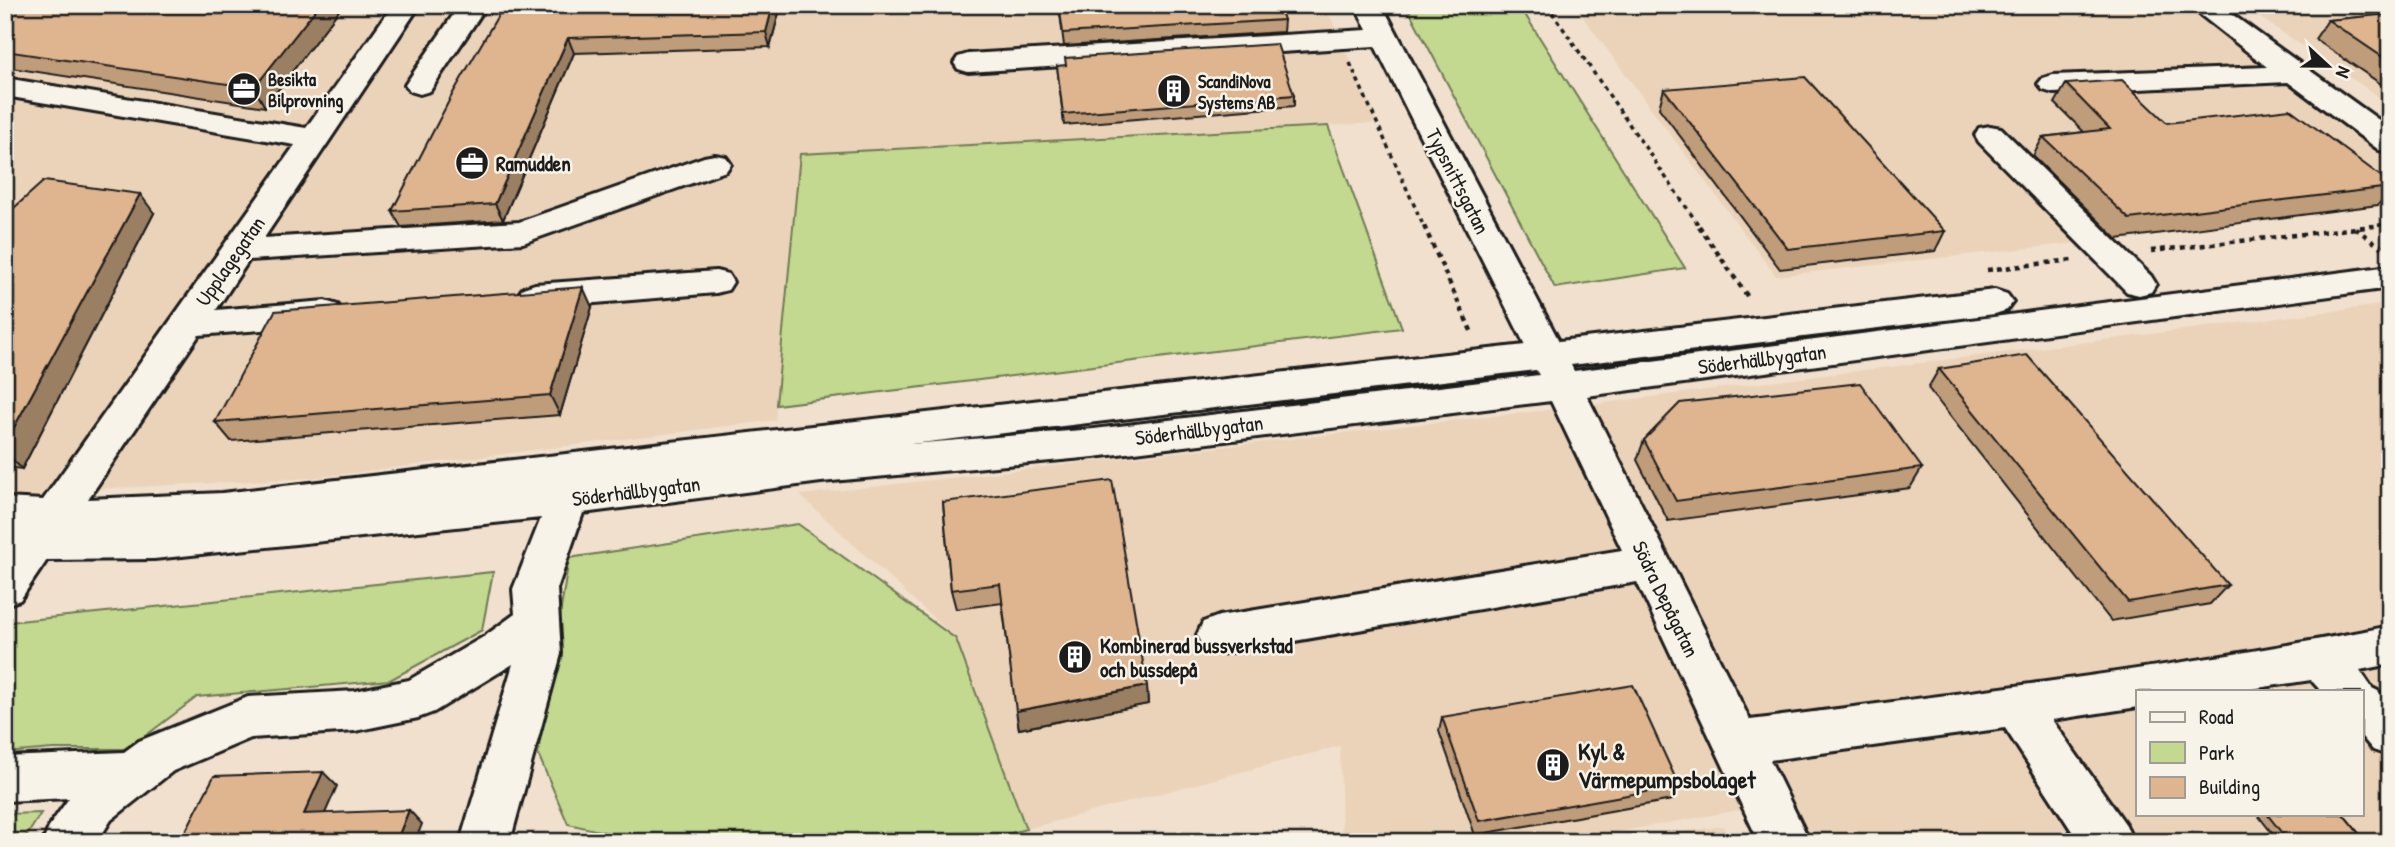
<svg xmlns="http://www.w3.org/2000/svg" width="2395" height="847" font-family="'Patrick Hand',sans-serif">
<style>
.built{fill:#ebd3ba;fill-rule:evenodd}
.green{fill:#c2d98f;stroke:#6f7a56;stroke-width:2}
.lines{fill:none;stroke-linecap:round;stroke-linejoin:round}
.minor-casing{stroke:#1c1c1c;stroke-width:6}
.path-far1{stroke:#1c1c1c;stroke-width:3.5;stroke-dasharray:4.5 4.5;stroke-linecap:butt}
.path{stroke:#1c1c1c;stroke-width:4.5;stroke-dasharray:5 5;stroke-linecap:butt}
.minor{fill:#f7f3e8;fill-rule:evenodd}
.wall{fill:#bf9c7a;stroke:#1c1c1c;stroke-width:2}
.shaded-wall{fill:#9b7f63;stroke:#1c1c1c;stroke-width:2}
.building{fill:#deb58e;stroke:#1c1c1c;stroke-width:2}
.labels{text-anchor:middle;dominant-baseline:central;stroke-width:5;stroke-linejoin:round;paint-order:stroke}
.far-poi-label{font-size:18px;font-weight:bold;fill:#1c1c1c;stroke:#f7f3e8;text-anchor:start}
.poi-label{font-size:21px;font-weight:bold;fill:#1c1c1c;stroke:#f7f3e8;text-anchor:start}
.street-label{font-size:21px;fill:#1c1c1c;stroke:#f7f3e8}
.near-poi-label{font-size:24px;font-weight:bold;fill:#1c1c1c;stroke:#f7f3e8;text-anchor:start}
</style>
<rect width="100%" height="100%" fill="#f0e0cd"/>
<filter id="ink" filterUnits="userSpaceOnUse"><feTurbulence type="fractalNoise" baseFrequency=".0143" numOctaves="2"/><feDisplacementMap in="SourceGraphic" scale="14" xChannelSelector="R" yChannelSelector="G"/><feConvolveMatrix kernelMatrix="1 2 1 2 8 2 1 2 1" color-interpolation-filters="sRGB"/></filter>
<g filter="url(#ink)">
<!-- built -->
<g class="built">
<path d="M5,5h410l-173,249 179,-249h904l53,118 -577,31 -26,266 -463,58 -220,11 -14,21 -73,-11z"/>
<path d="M1574,5h615l201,151v48l-277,35 -337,37z"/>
<path d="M2241,5h149v99z"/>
<path d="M2390,304v538h-611l-17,-36 -200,36h-220l-2,-96 -314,83 -70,-190 -156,-144 772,-88zM2138,691h224v123h-224z"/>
<path d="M1723,826l7,16h-118z"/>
</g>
<!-- green -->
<g class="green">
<path d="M1406,5h113l166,263 -130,20z"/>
<path d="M1328,126l74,202 -626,77 24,-251z"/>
<path d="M798,524l158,115 70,190 -48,13h-330l-80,-18 -30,-70 31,-196z"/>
<path d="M493,572l-11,58 -92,50 -193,17 -69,52h-75l-48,4v-126l4,-5z"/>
<path d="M41,813l-18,29h-18v-28z"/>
</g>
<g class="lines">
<!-- minor casing -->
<g class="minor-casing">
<g id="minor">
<path d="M393,5h27l-156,233 255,-16 185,-65 11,-2 11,2 5,7 -5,7 -203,72 -274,17 -33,50 109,-9 13,4 5,8 -5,8 -13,4 -126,10 -111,164 134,-6 1303,-148 -150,-299 -407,26 -10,-3 -4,-6 4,-6 10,-3 399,-24 -12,-25h27l177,336 436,-51 12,4 6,8 -6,8 -12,4 -424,51 3,6 816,-105v22l-803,108 163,324c213,-27 428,-52 640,-94v38l-30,6 12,18 6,3 12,12v53l-17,-6 -11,-13v-46h-41l-10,-11 -74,11h-99v16l-86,13 74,105 7,17h-54l-74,-114 -235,32 40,82h-51l-122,-260 -418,72 -16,-6 -6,-13 6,-13 16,-6 403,-66 -71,-149 -457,56 -273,25 -238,31 -26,76 4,65 -51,188h-50l53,-178 -79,48 -16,6 -63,13 -104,7 -78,33 -62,49 -14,22h-54l7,-17 19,-27 -64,3v-44l119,-5 15,-11 109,-44 107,-6 54,-11 76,-44 30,-22 -2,-25 28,-71 -387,41 -107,1 -27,40 -15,5v-107l38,2 252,-355 -290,-49v-18l301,50zM1536,370l3,5 -445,54 -183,15z"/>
<path d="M460,5h27l-57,86 -10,3 -10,-3 -5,-6z"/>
<path d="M2188,5h31l171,123v24l-11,-2 -91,-68 -235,11 -10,-3 -5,-6 5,-6 10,-3 214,-8z"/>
<path d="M1990,126l11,2 150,148 5,8 -5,8 -12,3 -12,-3 -148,-150 -4,-7 4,-7z"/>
<path d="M716,271l12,3 5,8 -5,8 -12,3 -181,15 -12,-4 -6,-8 6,-8 12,-4z"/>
</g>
</g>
<!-- path-far1 -->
<g class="path-far1">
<path d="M1547,5l153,222"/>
<path d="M1350,63l74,164"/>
<path d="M2360,227l30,-3"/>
</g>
<!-- path -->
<g class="path">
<path d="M1424,226l48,107"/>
<path d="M1699,226l51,74"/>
<path d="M2355,228l27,20"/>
<path d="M2151,251l224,-25"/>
<path d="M1987,270l85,-10"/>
</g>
<!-- minor -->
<use href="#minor" class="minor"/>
</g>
<!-- wall -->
<g class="wall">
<path d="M5,5h338l-78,102 -260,-40z"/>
<path d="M504,5h277l-11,42 -196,6 -71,167 -102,7 -9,-16z"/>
<path d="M1059,5l225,15 -1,12 -219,14z"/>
<path d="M2390,14v76l-75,-51 13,-19z"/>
<path d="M1057,66l237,29v11l-230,19z"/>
<path d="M2066,84l101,39 223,60v8l-12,14 -261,34 -84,-83 10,-19 41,-5 -29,-29z"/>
<path d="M1664,89l281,142 -10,20 -155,18 -121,-161z"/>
<path d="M154,213l-132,256 -17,-2v-251z"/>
<path d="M592,307l-32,108 -329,26 -16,-19z"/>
<path d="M1939,369l289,216 -18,19 -99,17 -183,-233z"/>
<path d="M1644,440l278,28 -12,20 -242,33 -31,-61z"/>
<path d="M943,502l204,184 1,18 -129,25 -17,-126 -46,6 -5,-19z"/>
<path d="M1442,717l237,69 -7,14 -197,35 -36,-104z"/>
<path d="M2257,814h86l23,28h-87z"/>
</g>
<!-- shaded-wall -->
<g class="shaded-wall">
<path d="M319,5h24l-78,102 -11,-19z"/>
<path d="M773,5h8l-11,42 -4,-15z"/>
<path d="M568,38l6,15 -71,167 -8,-16z"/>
<path d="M140,194l14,19 -132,256 -17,-17v-8z"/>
<path d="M583,287l9,20 -32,108 -10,-20z"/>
<path d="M1147,686l1,18 -129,25 -3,-18z"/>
<path d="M323,772l14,14 -18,41 -15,-13z"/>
<path d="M409,810l13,14 -7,18h-19z"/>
</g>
<!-- building -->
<g class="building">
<path d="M5,5h314l-65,83 -249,-37z"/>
<path d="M504,5h269l-7,27 -198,6 -73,166 -103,7 61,-118z"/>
<path d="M1059,5h220l5,15 -221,13z"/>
<path d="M2390,14v48l-62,-42z"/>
<path d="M1277,44l17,51 -231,19 -6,-48 9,-1 -1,-7z"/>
<path d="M1805,77l140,154 -157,18 -124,-160z"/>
<path d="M2122,80l45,43 123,-14 100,74v4l-261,32 -86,-82 67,-8 -44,-45z"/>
<path d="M44,181l96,13 -135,250v-228z"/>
<path d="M583,287l-33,108 -335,27 60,-111z"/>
<path d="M2027,355l201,230 -100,17 -189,-233z"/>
<path d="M1860,383l62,85 -246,33 -32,-61 36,-37z"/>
<path d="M1112,480l35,206 -131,25 -16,-127 -49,6 -8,-88z"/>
<path d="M1633,685l46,101 -200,35 -37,-104z"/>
<path d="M323,772l-19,42 105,-4 -13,32h-216l34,-66z"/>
<path d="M2267,814h76l23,28h-77z"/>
</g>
</g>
<!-- icons -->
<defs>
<g id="office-disc" transform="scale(1.75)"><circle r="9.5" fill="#1c1c1c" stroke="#f7f3e8"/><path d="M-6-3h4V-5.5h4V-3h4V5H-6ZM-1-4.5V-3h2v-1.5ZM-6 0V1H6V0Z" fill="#fff"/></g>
<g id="building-disc" transform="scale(1.75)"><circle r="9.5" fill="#1c1c1c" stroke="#f7f3e8"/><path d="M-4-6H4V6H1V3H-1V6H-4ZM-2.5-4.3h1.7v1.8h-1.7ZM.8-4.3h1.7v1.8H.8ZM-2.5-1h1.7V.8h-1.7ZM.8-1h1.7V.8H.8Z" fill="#fff"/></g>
</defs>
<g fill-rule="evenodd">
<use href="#office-disc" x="244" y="89"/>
<use href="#building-disc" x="1174" y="91"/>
<use href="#office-disc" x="472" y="163"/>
<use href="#building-disc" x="1075" y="657"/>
<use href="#building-disc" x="1553" y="765"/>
</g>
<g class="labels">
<!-- far-poi labels -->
<g class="far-poi-label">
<text x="268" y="79">Besikta<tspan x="268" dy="21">Bilprovning</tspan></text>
<text x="1198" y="81">ScandiNova<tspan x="1198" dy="21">Systems AB</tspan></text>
</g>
<!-- poi labels -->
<g class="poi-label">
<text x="496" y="163">Ramudden</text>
<text x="1100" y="645">Kombinerad bussverkstad<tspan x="1100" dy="24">och bussdepå</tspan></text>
</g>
<!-- street labels -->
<g class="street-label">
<text transform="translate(1458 181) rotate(63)">Typsnittsgatan</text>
<text transform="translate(230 261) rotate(-55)">Upplagegatan</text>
<text transform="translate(1762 359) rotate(-7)">Söderhällbygatan</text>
<text transform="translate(1199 430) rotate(-7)">Söderhällbygatan</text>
<text transform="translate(636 491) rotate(-7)">Söderhällbygatan</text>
<text transform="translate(1666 599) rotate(64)">Södra Depågatan</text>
</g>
<!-- near-poi labels -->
<g class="near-poi-label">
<text x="1578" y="751">Kyl &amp;<tspan x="1578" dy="28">Värmepumpsbolaget</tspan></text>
</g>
</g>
<!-- margin -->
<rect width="2395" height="847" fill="none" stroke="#f7f3e8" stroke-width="28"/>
<rect x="14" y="14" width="2367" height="819" fill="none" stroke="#1c1c1c" stroke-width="2.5" filter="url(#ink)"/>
<!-- legend -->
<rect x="2136" y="690" width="228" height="126" fill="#f7f3e8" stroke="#9f9d96" stroke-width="2"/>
<rect x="2150" y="712" width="35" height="10" fill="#f7f3e8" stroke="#9f9d96" stroke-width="2"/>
<text x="2199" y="724" font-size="21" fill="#1c1c1c">Road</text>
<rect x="2150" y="742" width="35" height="21" fill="#c2d98f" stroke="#9f9d96" stroke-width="2"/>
<text x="2199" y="760" font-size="21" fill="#1c1c1c">Park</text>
<rect x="2150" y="777" width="35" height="21" fill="#deb58e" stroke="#9f9d96" stroke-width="2"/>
<text x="2199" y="794" font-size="21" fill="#1c1c1c">Building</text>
<!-- north arrow -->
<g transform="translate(2328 66) rotate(112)" stroke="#f7f3e8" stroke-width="5" paint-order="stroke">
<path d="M0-5L12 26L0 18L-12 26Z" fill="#1c1c1c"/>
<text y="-10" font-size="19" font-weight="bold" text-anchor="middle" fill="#1c1c1c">N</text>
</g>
</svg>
